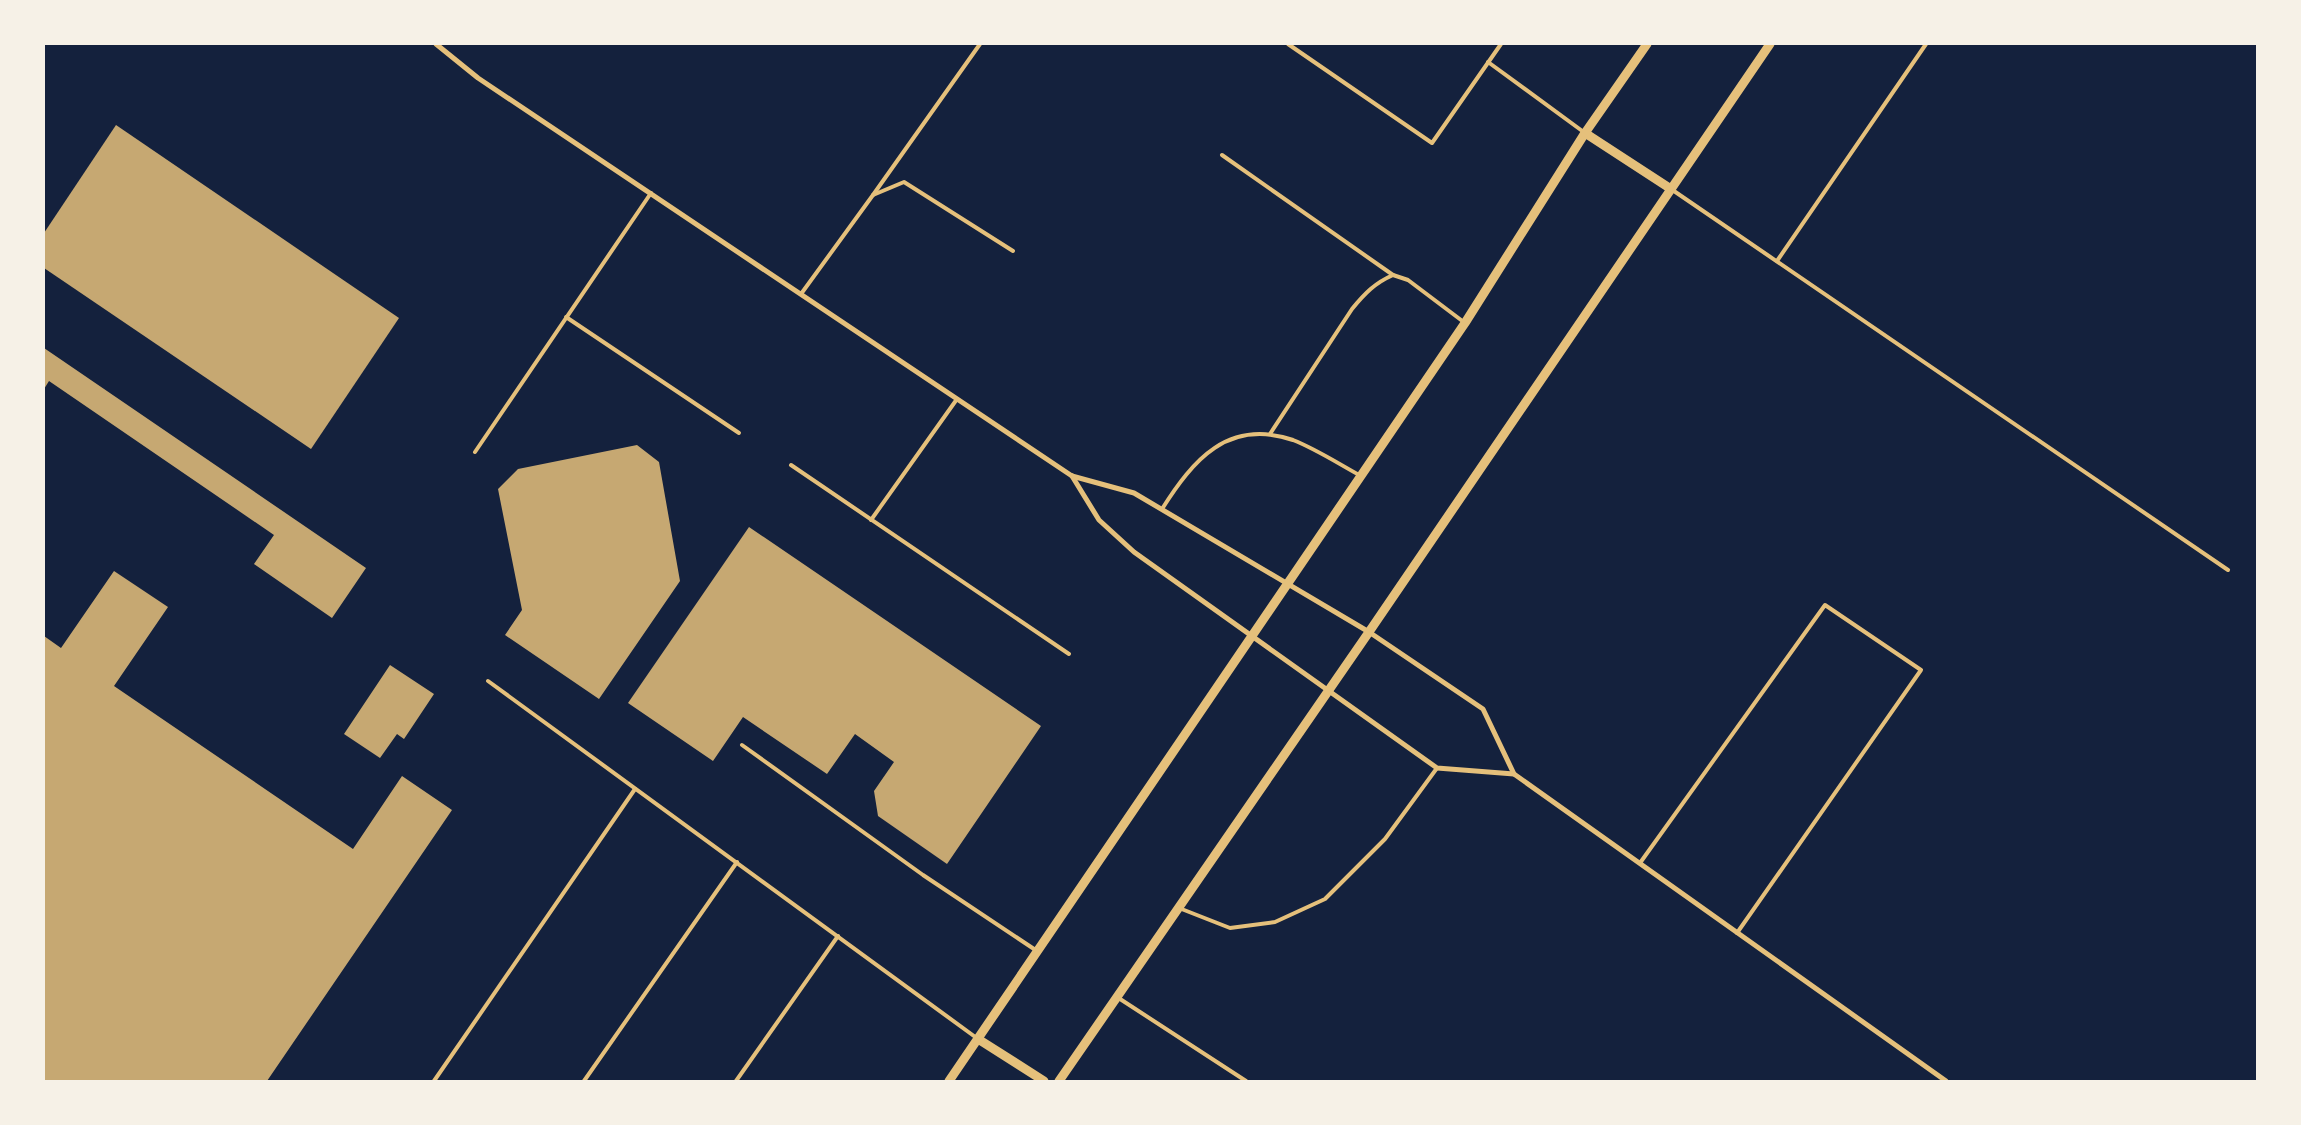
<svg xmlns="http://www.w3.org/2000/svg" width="2301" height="1125" font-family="'Noto Serif',serif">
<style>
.building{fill:#c6a872}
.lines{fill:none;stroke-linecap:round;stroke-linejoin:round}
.service{stroke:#e5c07b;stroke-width:4}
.minor{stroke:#e5c07b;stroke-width:5}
.tertiary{stroke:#e5c07b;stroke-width:9}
</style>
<rect width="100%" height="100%" fill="#14213d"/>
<!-- building -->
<g class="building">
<path d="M116,125l283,193 -88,131 -267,-181v-35z"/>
<path d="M44,348l322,220 -34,50 -78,-54 20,-29 -225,-154 -5,8z"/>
<path d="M637,445l22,17 21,119 -81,118 -94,-64 17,-25 -24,-121 20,-20z"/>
<path d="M749,527l292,199 -94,138 -69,-48 -4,-25 20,-29 -39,-28 -28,40 -84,-57 -30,44 -85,-58z"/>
<path d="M114,571l54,36 -54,79 239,163 49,-73 50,34 -185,271h-223v-445l17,12z"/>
<path d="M390,665l44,29 -30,45 -7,-5 -17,24 -36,-24z"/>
</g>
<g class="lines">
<!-- service -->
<g class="service">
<path d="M1288,44l144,99 69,-99"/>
<path d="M1488,62l97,71"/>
<path d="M1222,155l171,120"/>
<path d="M1671,189l557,381"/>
<path d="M873,195l107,-151"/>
<path d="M1777,261l149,-217"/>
<path d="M801,294l72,-99 31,-13 109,69"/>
<path d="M566,317l173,116"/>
<path d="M1270,434l82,-125c13,-16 23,-26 41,-34l15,5 57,43"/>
<path d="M475,452l176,-259"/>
<path d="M791,465l278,189"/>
<path d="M1162,509c31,-49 66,-91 131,-69 23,9 46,24 68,36"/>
<path d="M871,520l86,-121"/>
<path d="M488,681l490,358"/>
<path d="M742,745l181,130 114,76"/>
<path d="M1640,863l185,-258 96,65 -184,263"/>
<path d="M1179,908l51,20 45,-6 50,-23 60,-60 52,-71"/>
<path d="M1117,997l129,84"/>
<path d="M434,1081l201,-292"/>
<path d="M584,1081l153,-219"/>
<path d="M736,1081l102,-145"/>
</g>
<!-- minor -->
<g class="minor">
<path d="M436,44l42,34 594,398 62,17 235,139 114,77 31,65 432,307"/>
<path d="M1072,476l27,44 35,32 303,216 77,6"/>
</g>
<!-- tertiary -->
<g class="tertiary">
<path d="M1585,133l86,56"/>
<path d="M978,1039l66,42"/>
<path d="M949,1081l516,-758 120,-190 62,-89"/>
<path d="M1059,1081l310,-449 401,-588"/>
</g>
</g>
<!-- border -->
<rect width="2301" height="1125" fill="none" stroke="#f6f1e7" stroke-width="90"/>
</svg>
